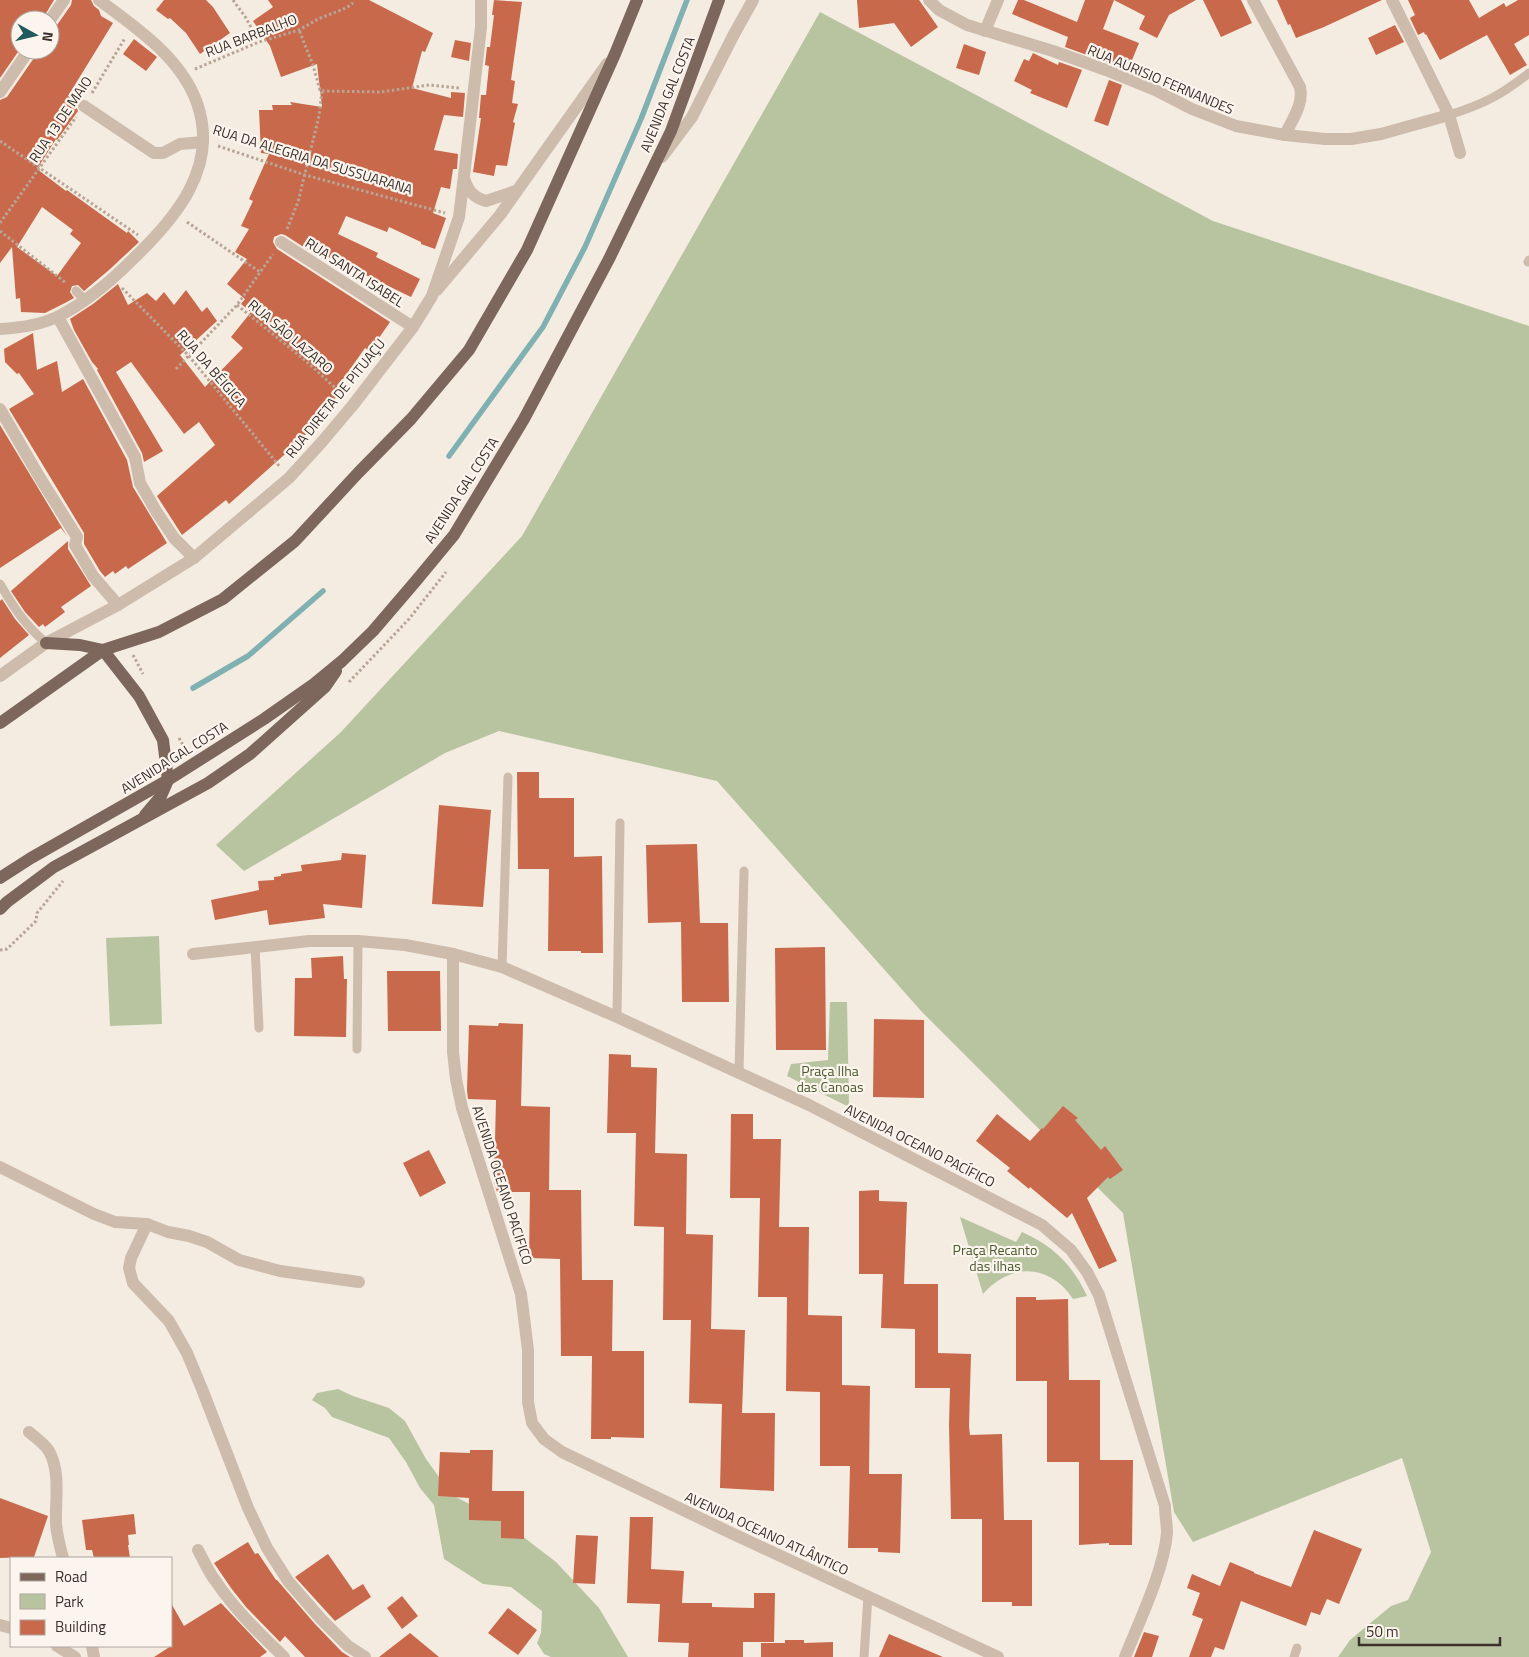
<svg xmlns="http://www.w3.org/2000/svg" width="1529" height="1657" font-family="'Titillium Web',sans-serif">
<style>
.green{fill:#b8c4a0}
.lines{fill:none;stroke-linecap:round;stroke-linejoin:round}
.stream{stroke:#7fb0b2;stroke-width:5.5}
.building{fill:#c8694b;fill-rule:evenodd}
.path{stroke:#b9a596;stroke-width:3;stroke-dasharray:2.5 2.5;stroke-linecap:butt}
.service{stroke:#cdbbac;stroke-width:9}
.pedestrian{stroke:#cdbbac;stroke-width:12}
.minor{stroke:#cdbbac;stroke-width:12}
.tertiary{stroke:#cdbbac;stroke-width:12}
.primary{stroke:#7d675c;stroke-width:12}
.labels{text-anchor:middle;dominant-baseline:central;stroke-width:4.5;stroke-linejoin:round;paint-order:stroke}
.street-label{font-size:14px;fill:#3b302b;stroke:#fbf5ee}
.park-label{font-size:14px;fill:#4a5a2e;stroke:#fbf5ee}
</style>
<rect width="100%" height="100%" fill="#f4ebe1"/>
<!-- green -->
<g class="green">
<path d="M820,12l393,209 316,105v1331h-191l12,-17 41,-34 17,-6 23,-48 -29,-94 -209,84 -19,-30 -51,-299 -201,-201 -205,-231 -218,-50 -54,22 -201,118 -28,-26 125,-113 181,-196z"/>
<path d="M159,936l3,88 -52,2 -4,-88z"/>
<path d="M830,1002h17l2,105 -62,-31 4,-12 37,-4z"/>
<path d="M960,1217l56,25 6,-10c30,13 51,33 65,64l-14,3c-23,-35 -62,-37 -90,-5z"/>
<path d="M338,1389l15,7 36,12 16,13 21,38 26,36 49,25 55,42 43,46 29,49h-77l-7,-3 -7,-11 4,-10 1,-22 -31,-24 -28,-3 -39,-25 -10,-54 -14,-17 -14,-26 -17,-24 -57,-21 -7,-9 -13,-8 5,-7z"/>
</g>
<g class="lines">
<!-- stream -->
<g class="stream">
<path d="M449,456l94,-129 42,-80 56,-128 46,-119"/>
<path d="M193,688l55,-32 75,-65"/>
</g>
</g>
<!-- building -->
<g class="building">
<path d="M0,0h54l-12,20h-22v29l-20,29z"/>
<path d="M72,0h19l3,6 5,4 2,6 12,7 -45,73 9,7 -1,3 2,5 -21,29 -1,-1 -19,30 29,22 1,-1 60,43 1,-2 11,11 -30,28 -25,21 -6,-6 -6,1 -2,6 4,6 -9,5 -20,10 -24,-1 -1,-14 -4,1 -4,-52 -12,16v-163l7,-3 29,-42 1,-5h13v-22l7,-3 14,-20zM42,207l31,23 -3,4 11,9 -24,33 -40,-29z"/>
<path d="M164,0h42l7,7 17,26 -30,21 -14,-21 -16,-15 -2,1 -12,-9z"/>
<path d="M268,0h101l64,33 -8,19 -3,-1 -10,37 39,10v-6l14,1 -2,24 -19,-2 -10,35 24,4 -1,15h-4l-3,20 -9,-2 -8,26 13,5 -11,31 -14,-5v-2l-32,-15 -2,5 -41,-16 -8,18 40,19 -2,4 44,22 -9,18 -93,-45 -2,3 -31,-20 -4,-1 -7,3 -1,5 4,7 113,73 -20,29 -5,-3 -31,44 4,3 -36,44 -73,65 -3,-4 -44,35 -25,-39 58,-51 -16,-23 -15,12 -53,-72 -15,10 47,79 -19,11 -2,-9 -45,-83 1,-1 -6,-7 -18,-32 -4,-11 23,-15 25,-20 10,21 19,-12 9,8 8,-9 10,13 12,-15 16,22 5,-5 10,14 -37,34 25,32 38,-39 -12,-11 20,-25 -10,-8 4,-5 -18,-15 20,-25 -12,-7 14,-23 -8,-3 12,-25 -4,-2 20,-45 -8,-1 -2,-43h14l-1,-5h20l-2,-3 32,5 -5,-43 -36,13 -11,-31 -17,-25 20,-14z"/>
<path d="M494,0l28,2 -11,78 4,1 -3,22 6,1 -5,18 2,1 -8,43 -11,-1 -2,11 -21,-4 8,-54h-2l2,-23h5l3,-29 -4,-1 2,-18h3l4,-32h-2z"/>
<path d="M857,0h62l19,27 -27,20 -17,-24 -35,5z"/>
<path d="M1018,0h6l53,22 8,-22h29l-11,29 36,14 -11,27 -63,-23 3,-10 -56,-23z"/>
<path d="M1114,0h82l-27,15 -12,23 -18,-9 6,-13z"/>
<path d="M1203,0h38l11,23 -31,14z"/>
<path d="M1277,0h105l-58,27 -28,11 -6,-14 -2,1z"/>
<path d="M1408,0h61l10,18 25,-15 2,4 12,-7h11v35l-15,9 13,21 -17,10 -23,-40 -47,25 -14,-26 -1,1 -1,-3 -6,3 -8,-17 5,-3z"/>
<path d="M1395,25l9,17 -28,13 -8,-17z"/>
<path d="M134,39l23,18 -11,14 -23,-17z"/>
<path d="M455,40l16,3 -2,18 -18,-4z"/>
<path d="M964,44l22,8 -7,23 -23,-7z"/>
<path d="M1033,53l25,12 1,-3 23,8 -15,38 -37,-15 2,-3 -18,-9 10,-22 5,2z"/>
<path d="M1109,80l13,5 -14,41 -14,-5z"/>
<path d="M33,333l4,37 20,-9 5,31 21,-13 44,81 6,27 34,56 -39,26 -2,-3 -11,8 -2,-3 -8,6 -5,-6 -16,-27v-11l-75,-124 25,-15 -15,-21 -2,1 -12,-12 -1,-13z"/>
<path d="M0,425l67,111 -6,-8 -61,40z"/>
<path d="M68,541v8l23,37 -30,21 4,5 -20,15 -2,-3 -4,3 -14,-15 -14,-21z"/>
<path d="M2,599l13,20 14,16 -29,23v-57z"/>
<path d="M517,772h22v26h35v59l28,-1 1,97h-22v-2h-33l1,-82h-31z"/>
<path d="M439,805l52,5 -8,97 -51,-3z"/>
<path d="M697,844l3,79h28l1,79h-47l-1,-80 -33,1 -2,-78z"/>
<path d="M342,853l24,2 -4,53 -39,-4 2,14 -56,7 -2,-15 -52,10 -4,-20 48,-10 -1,-9 16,-1v-3l7,-1v-2l21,-3 -1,-6 40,-5z"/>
<path d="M825,947l1,103h-50l-1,-102z"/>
<path d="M343,956l1,23h3l-1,58 -52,-1 1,-58h17l-1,-20z"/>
<path d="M387,971h53l1,60h-53z"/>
<path d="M874,1019l50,1v78l-51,-1z"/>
<path d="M499,1023l24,1 -2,82 29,1 -1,83h32l1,90h31l-1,71h32v87l-33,-1v2h-20l1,-83h-31l-1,-97 -31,-1 1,-66h-33l-3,-10 2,-82 -28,-1 -1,-9 2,-65 29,1z"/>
<path d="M609,1054l22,1v12l26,1 -2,85 32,1 -1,80 27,1 -2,94 34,1 -3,83h33l-1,78 -54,-3 2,-84 -33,-1 2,-83h-28l1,-93 -30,-1 2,-93h-29z"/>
<path d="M1063,1106l15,12 -3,2 26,30 4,-4 18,24 -13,9 -2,-2 -21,21 30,63 -18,8 -27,-56 -5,5 -37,-31 -1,2 -22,-18 3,-3 -34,-27 21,-27 33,27 12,-13 1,1z"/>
<path d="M731,1114h22v25h28l-2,88h30l-1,88 34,1v69l28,1 -1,88h33l-2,79 -22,-1v-4h-30l2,-82h-30v-74l-34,-1 1,-94h-29l2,-99h-30z"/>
<path d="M429,1150l17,33 -26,14 -17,-34z"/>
<path d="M879,1190v11l28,1 -3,82h34v69l33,1 -2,72 1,9 32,-1 2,86h28v86h-20v-4h-30v-83h-31l-2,-94 1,-37h-35v-59l-34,-1 2,-54h-24v-83z"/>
<path d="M1016,1297h20v3l32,-1 1,81h31v80h33l-1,85h-23v-2l-30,2v-83h-32v-81h-31z"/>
<path d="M470,1450h23l-1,41h32v48l-23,-1v-17l-32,-1v-22l-31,-2 2,-44 30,1z"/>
<path d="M0,1498l48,18 -14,41 -34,1z"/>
<path d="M134,1514l2,20 -8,1 1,10h-1l2,13h-36l-2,-8h-6l-4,-30z"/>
<path d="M630,1517h23l-2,52 33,2 -2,32h30v4l42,1v-15h21l-1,49h-31v15h-55l1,-14 -31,-1 2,-38 -33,-1z"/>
<path d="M1314,1530l48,19 -23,55 -12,-5 -7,16 -9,-3 -5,14 -65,-25 -17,49 -9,-3 -4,10h-22l14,-38 -11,-4 8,-22 -13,-5 5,-14 28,12 10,-24 24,10v1l37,14z"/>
<path d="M576,1535l22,1 -3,48 -22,-1z"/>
<path d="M248,1542l7,12 3,-1 18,27h1l38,44 27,28 8,5h-45l-20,-21 -5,6 -34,-35 -15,-19 -17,-25z"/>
<path d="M328,1554l25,36 10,-6 8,13 -36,24 -40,-44z"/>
<path d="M402,1596l16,20 -16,13 -15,-21z"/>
<path d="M171,1603l13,23 37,-23 46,49 -7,5h-106l17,-11z"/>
<path d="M508,1608l29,22 -19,25 -30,-22z"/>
<path d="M1144,1632l15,4 -7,21h-18z"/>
<path d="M410,1633l29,24h-60z"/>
<path d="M889,1634l54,23h-64z"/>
<path d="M785,1640h19v3l29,-1v15h-72v-14h24z"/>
</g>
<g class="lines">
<!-- path -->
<g class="path">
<path d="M233,0l13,18 13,24"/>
<path d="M195,69l64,-27 40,-12 19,-11 28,-11 7,-5"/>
<path d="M322,91l59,1 48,-7 31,3"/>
<path d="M92,93l33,-55"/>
<path d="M0,141l138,94"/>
<path d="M218,146l87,29 140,38"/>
<path d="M187,222l73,50"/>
<path d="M0,223l76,-106"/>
<path d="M287,229l11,-27 21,-86 3,-25 -2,-1 -7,-25 -14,-35"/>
<path d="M0,231l66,52"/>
<path d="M122,288l67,68 91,111"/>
<path d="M237,305l69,56 37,34"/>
<path d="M176,369l61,-64 36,-51"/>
<path d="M133,655l10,19"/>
<path d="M349,682l60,-63 37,-47"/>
<path d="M179,738l8,14"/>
<path d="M0,950l7,-1 29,-28 1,-8 26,-32"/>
</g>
<!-- service -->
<g class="service">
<path d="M1449,115c35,-11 52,-20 80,-42"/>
<path d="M1528,262l1,-2"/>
<path d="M76,291l9,9"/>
<path d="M0,584c14,24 25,41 46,59"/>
<path d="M255,947l4,81"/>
<path d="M502,967l6,-190"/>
<path d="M617,1017l3,-194"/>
<path d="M357,1049l1,-108"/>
<path d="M739,1072l5,-201"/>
<path d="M864,1657l4,-61"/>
<path d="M1294,1657l3,-9"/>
</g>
<!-- pedestrian -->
<g class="pedestrian">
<path d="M50,20l14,-20"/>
<path d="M0,92l29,-42"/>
</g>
<!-- minor -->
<g class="minor">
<path d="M929,0l10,10 28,15 86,26 53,19 49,20 37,19 44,17 49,9 40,4h26l30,-5 68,-19"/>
<path d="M1253,0l47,87c4,17 -8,33 -15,48"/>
<path d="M1392,0l57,115 11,38"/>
<path d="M985,31l13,-31"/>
<path d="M84,106l70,47h9l17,-9 23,-2"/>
<path d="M464,176l17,-149v-27"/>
<path d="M281,242l132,85"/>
<path d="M58,317l77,140 5,26 16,28 18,27 20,20"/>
<path d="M0,329c19,-1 41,-4 59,-13 27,-14 51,-34 72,-55 43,-41 89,-93 66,-158 -16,-45 -60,-75 -98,-103"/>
<path d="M0,409l40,69 37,59 -2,8 18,31 25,29"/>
<path d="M453,954v98l3,27 6,29 59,186 7,56v52l4,21 12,16 18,13 167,80 269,125"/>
<path d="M0,1167l94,47 21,8 32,2 21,8 21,4 18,6 32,18 41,11 79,11"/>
<path d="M147,1224l-16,34 -2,10 4,15 36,38 18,32 15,36 46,119 19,40 21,33 33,38 27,27 17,11"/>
<path d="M29,1432c7,6 15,11 20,19 12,22 6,49 7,73 1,12 4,23 7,34"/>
<path d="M198,1550c6,11 11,23 19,33 19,28 43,51 67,74"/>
<path d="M0,1625l11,3"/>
<path d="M57,1646l18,11"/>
<path d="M92,1646l2,11"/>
</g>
<!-- tertiary -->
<g class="tertiary">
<path d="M662,157l30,-40 41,-81 20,-36"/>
<path d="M464,178c4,13 9,19 22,23l30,-10"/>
<path d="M437,290l63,-75 107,-151"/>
<path d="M0,676l46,-33 72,-38 76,-47 95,-80 32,-35 32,-38 60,-78 19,-31 27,-79 5,-41"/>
<path d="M193,954l116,-13h49l47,4 48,9 49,13 115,50 192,88 233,120 29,25 16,22 12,23 66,211c0,9 2,18 2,27 -3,37 -28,89 -42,124"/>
</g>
<!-- primary -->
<g class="primary">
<path d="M46,643l34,2 23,5 36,46 24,44 5,40 -7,16 -16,19"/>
<path d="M0,723l103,-73 56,-18 64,-33 72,-58 63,-68 53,-54 58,-69 58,-100 88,-196 22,-54"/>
<path d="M0,878l31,-20 137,-78 96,-61 50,-35 28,-23 31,-30 42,-49 39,-47 70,-116 85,-160 62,-128 48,-131"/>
<path d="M0,909l7,-7 47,-35 154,-84 42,-29 75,-67 11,-16"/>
</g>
</g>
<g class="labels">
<!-- street labels -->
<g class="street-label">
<text transform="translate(251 35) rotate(-21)">RUA BARBALHO</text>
<text transform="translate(1161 79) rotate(23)">RUA AURISIO FERNANDES</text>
<text transform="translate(667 94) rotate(-68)">AVENIDA GAL COSTA</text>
<text transform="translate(60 119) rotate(-56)">RUA 13 DE MAIO</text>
<text transform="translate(313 159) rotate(17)">RUA DA ALEGRIA DA SUSSUARANA</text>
<text transform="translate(355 272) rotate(33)">RUA SANTA ISABEL</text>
<text transform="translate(291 336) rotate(40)">RUA SÃO LAZARO</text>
<text transform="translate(212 368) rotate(49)">RUA DA BÉIGICA</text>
<text transform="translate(335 398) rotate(-51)">RUA DIRETA DE PITUAÇU</text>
<text transform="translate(461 490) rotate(-57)">AVENIDA GAL COSTA</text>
<text transform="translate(174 757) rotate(-32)">AVENIDA GAL COSTA</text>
<text transform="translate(920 1145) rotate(27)">AVENIDA OCEANO PACÍFICO</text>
<text transform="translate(503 1185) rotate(72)">AVENIDA OCEANO PACIFICO</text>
<text transform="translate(767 1533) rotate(25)">AVENIDA OCEANO ATLÂNTICO</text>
</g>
<!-- park labels -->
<g class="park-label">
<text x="830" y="1070">Praça Ilha<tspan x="830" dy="16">das Canoas</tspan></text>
<text x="995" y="1249">Praça Recanto<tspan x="995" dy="16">das ilhas</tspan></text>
</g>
</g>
<!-- legend -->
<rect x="10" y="1557" width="162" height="90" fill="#fbf5ee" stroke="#aea6a0"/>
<rect x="20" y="1573" width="25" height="8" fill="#7d675c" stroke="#aea6a0"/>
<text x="55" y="1582" font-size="15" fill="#3b302b">Road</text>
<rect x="20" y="1594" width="25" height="15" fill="#b8c4a0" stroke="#aea6a0"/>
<text x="55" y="1607" font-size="15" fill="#3b302b">Park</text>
<rect x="20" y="1620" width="25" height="15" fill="#c8694b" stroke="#aea6a0"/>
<text x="55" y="1632" font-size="15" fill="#3b302b">Building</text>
<!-- north arrow -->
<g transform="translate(35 35) rotate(98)"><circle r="24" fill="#fbf5ee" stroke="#aea6a0"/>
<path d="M0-4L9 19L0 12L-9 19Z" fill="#1f5a5e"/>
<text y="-8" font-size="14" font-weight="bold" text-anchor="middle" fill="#3b302b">N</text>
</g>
<!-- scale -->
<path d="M1359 1637v8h141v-8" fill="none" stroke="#3b302b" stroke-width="2.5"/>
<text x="1366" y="1637" font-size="15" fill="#3b302b" stroke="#fbf5ee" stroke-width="4" paint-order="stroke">50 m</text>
</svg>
